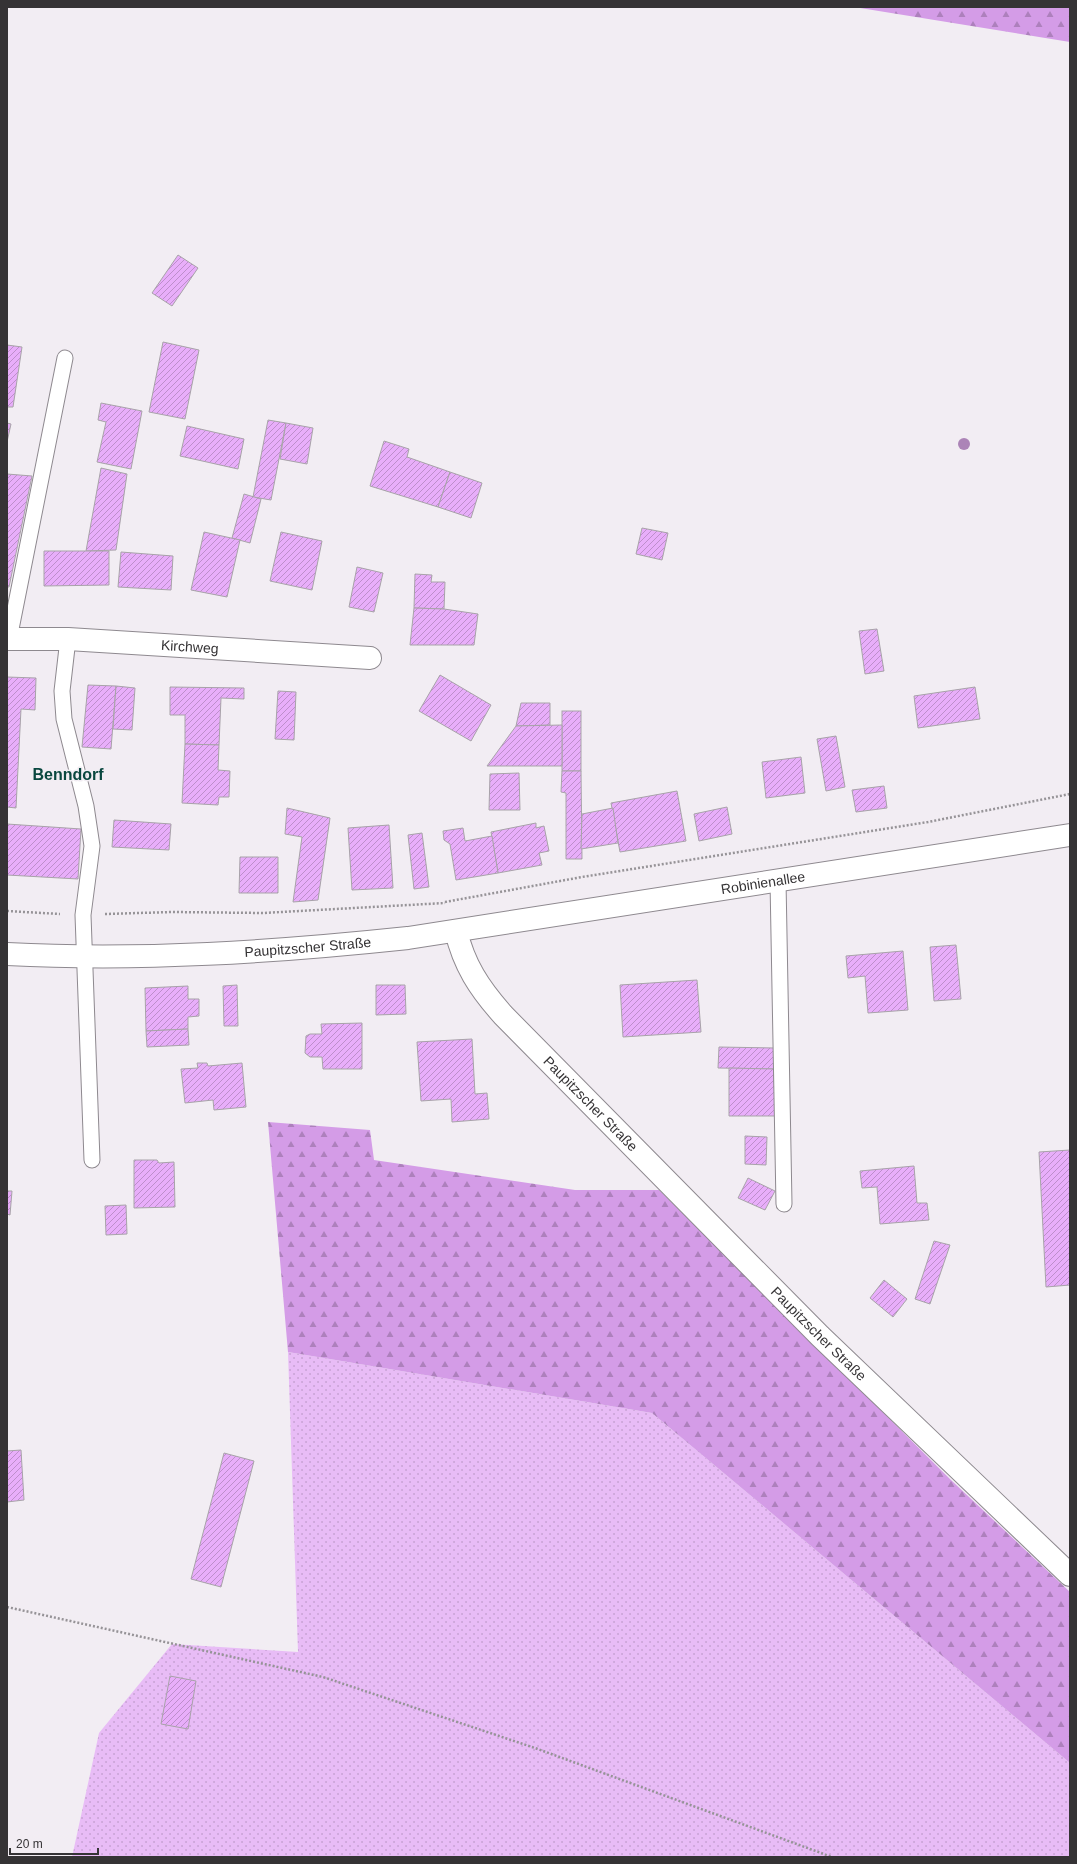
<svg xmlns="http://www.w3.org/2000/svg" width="1077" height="1864" font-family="Arial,sans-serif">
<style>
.grass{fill:url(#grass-dots)}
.forest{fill:url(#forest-firs)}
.building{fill:url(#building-hatch);stroke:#a8a3a9}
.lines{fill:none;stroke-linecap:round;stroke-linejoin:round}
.lane-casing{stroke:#8e898f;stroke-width:17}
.street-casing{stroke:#8e898f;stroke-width:24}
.secondary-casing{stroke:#8e898f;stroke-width:24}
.path{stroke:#969397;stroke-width:2.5;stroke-dasharray:2 2;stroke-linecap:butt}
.lane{stroke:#fff;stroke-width:15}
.street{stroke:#fff;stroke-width:22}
.secondary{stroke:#fff;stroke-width:22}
.tree{fill:#ac84b7}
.labels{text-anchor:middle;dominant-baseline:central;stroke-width:3;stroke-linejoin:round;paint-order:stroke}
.street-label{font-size:14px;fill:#353335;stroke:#f2edf3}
.quarter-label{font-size:16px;font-weight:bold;fill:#0a473f;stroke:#f2edf3}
</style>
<defs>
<pattern id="grass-dots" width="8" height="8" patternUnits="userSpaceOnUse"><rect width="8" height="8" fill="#e8bcf6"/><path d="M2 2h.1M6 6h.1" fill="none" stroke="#c8a2d4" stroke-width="1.8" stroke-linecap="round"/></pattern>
<pattern id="forest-firs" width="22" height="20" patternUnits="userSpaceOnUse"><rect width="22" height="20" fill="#d49ce7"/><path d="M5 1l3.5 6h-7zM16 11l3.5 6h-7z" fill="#ad80bc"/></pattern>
<pattern id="building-hatch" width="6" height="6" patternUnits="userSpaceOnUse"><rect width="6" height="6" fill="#e8aefa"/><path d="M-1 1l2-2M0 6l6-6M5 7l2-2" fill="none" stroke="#bd8ecb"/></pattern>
</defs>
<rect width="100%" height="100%" fill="#f2edf3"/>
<!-- grass -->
<path class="grass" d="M288,1352l364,61 418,350v94h-998l27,-124 73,-89 126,8z"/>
<!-- forest -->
<g class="forest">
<path d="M854,7h216v35z"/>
<path d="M268,1122l102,8 4,30 201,30h84l292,290 119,112v171l-418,-350 -364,-61z"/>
</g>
<!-- building -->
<g class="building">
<path d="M178,255l20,13 -26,38 -20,-13z"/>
<path d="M163,342l36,8 -14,69 -36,-7z"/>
<path d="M7,345l15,2 -9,60h-6z"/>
<path d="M101,403l41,8 -11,58 -34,-7 9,-40 -8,-2z"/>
<path d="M268,420l18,3 -15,77 -18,-3z"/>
<path d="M7,423l4,1 -4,18z"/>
<path d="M286,423l27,5 -6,36 -27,-5z"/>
<path d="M187,426l57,13 -6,30 -58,-13z"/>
<path d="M384,441l25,8 -2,8 43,15 -12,35 -68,-21z"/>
<path d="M101,468l26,6 -11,76 -30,1z"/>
<path d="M450,472l32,11 -11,35 -33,-11z"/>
<path d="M7,474l25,2 -23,111h-2z"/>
<path d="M244,494l17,5 -11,44 -18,-5z"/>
<path d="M642,528l26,5 -6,27 -26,-6z"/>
<path d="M204,532l36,8 -13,57 -36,-7z"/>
<path d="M281,532l41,9 -10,49 -42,-9z"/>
<path d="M44,551h65v34l-65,1z"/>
<path d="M121,552l52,4 -2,34 -53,-3z"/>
<path d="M357,567l26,6 -9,39 -25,-5z"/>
<path d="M415,574l17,1 -1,7h14l-1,27 -30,-1z"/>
<path d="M414,608l30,1 34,5 -4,31h-64z"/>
<path d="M877,629l7,42 -19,3 -6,-43z"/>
<path d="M440,675l51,30 -20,36 -52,-30z"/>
<path d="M7,677l29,1 -1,32 -14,-1 -5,99 -9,-1z"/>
<path d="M88,685l28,1 -5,63 -29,-2z"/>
<path d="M116,686l19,2 -3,42 -19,-1z"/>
<path d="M170,687l74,1v11l-23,-1 -2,47 -34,-1v-29h-15z"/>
<path d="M975,687l5,32 -62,9 -4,-32z"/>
<path d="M278,691l18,1 -2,48 -19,-1z"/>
<path d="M521,703h29v22l-34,1z"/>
<rect x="562" y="711" width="19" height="60"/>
<path d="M562,725v41h-75l29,-40z"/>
<path d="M836,736l9,51 -19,4 -9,-52z"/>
<path d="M185,744l34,1 -1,25 12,1 -1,26h-10l-1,8 -36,-2z"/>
<path d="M801,757l4,36 -39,5 -4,-36z"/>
<path d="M562,771h19l1,88h-16v-66l-5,-1z"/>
<path d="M519,773l1,37h-31l1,-36z"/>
<path d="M884,786l3,22 -31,4 -4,-22z"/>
<path d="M677,791l9,50 -66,11 -9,-49z"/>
<path d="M727,807l5,27 -33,7 -5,-27z"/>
<path d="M287,808l43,10 -12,82 -25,2 9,-65 -17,-3z"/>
<path d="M613,808l5,35 -37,6 1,-35z"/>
<path d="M114,820l57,4 -2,26 -57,-3z"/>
<path d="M536,823v5l8,-2 5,25 -10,2 3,12 -44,8 -7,-41z"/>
<path d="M7,824l74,5 -3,50 -71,-4z"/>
<path d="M389,825l4,63 -41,2 -4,-62z"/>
<path d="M463,828l2,13 27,-5 6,37 -42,7 -6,-36 -6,-4 -1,-9z"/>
<path d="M422,833l7,54 -15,2 -6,-54z"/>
<path d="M240,857h38v36h-39z"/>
<path d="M956,945l5,54 -27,2 -4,-54z"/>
<path d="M903,951l5,59 -40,3 -3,-37 -17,2 -2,-22z"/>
<path d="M697,980l4,52 -78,5 -3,-52z"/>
<path d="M237,985l1,41h-14l-1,-40z"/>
<path d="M376,985h29l1,29 -30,1z"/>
<path d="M188,986v13h11v17l-11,1v12l-42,2 -1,-43z"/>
<path d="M362,1023v46h-39l-1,-12h-12l-5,-4 1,-17 4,-2h12l-1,-10z"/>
<path d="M188,1029l1,16 -42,2 -1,-16z"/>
<path d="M472,1039l3,55 12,-1 2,26 -37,3 -1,-23 -30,2 -4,-59z"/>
<path d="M719,1047l56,1 -1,21 -56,-1z"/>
<path d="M197,1063h10l1,3 34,-3 4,44 -32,3 -1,-10 -28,3 -4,-34 17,-1z"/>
<path d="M729,1068l45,1 1,47h-46z"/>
<path d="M745,1136l22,1 -1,28 -21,-1z"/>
<path d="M1070,1150v135l-24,2 -7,-135z"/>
<path d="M134,1160h23l2,3 15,-1 1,45 -41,1z"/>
<path d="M914,1166l3,37h10l2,17 -49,4 -3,-37 -15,1 -2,-17z"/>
<path d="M748,1178l27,13 -10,19 -27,-12z"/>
<path d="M7,1191h5l-2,24 -3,-1z"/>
<path d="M126,1205l1,29 -21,1 -1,-29z"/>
<path d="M934,1241l16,4 -20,59 -15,-5z"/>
<path d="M884,1280l23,19 -14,18 -23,-19z"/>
<path d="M21,1450l3,50 -17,2v-51z"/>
<path d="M224,1453l30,8 -33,126 -30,-8z"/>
<path d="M170,1676l26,5 -8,48 -27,-5z"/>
</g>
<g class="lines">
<!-- lane casing -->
<g class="lane-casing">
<g id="lane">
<path d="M9,639l56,-281"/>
<path d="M68,639l-6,52 2,28 22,87 6,40 -9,69 9,245"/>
<path d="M778,881l6,323"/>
</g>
</g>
<!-- street casing -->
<g class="street-casing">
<g id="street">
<path id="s1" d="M7,639h61l302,19"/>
<path id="s2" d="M456,931c8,34 23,57 47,84l317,321 250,239"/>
</g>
</g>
<!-- secondary casing -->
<g class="secondary-casing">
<g id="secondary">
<path id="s3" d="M7,954c134,7 268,-2 401,-16l662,-103"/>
</g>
</g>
<!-- path -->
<g class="path">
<path d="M445,902l137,-25 346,-55 142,-28"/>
<path d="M7,911l53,3"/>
<path d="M105,914l67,-2 91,1 182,-10"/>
<path d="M7,1607l316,70 212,71 297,109"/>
</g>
<!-- lane -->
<use href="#lane" class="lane"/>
<!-- street -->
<use href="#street" class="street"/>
<!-- secondary -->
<use href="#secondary" class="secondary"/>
</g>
<!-- trees -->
<circle class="tree" cx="964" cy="444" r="6"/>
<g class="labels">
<!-- street labels -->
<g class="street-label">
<text stroke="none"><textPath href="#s1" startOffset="183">Kirchweg</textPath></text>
<text stroke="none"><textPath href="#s3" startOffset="761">Robinienallee</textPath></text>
<text stroke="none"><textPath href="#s3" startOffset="301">Paupitzscher Straße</textPath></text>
<text stroke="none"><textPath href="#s2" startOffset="222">Paupitzscher Straße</textPath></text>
<text stroke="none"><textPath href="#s2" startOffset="546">Paupitzscher Straße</textPath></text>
</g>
<!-- quarter labels -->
<g class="quarter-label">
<text x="68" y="774">Benndorf</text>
</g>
</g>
<!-- border -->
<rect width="1077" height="1864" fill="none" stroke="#353335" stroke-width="16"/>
<!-- scale -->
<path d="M10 1848v6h88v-6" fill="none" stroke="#353335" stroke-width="2"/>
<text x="16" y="1848" font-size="12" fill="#353335" stroke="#f2edf3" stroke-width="3" paint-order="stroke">20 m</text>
</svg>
